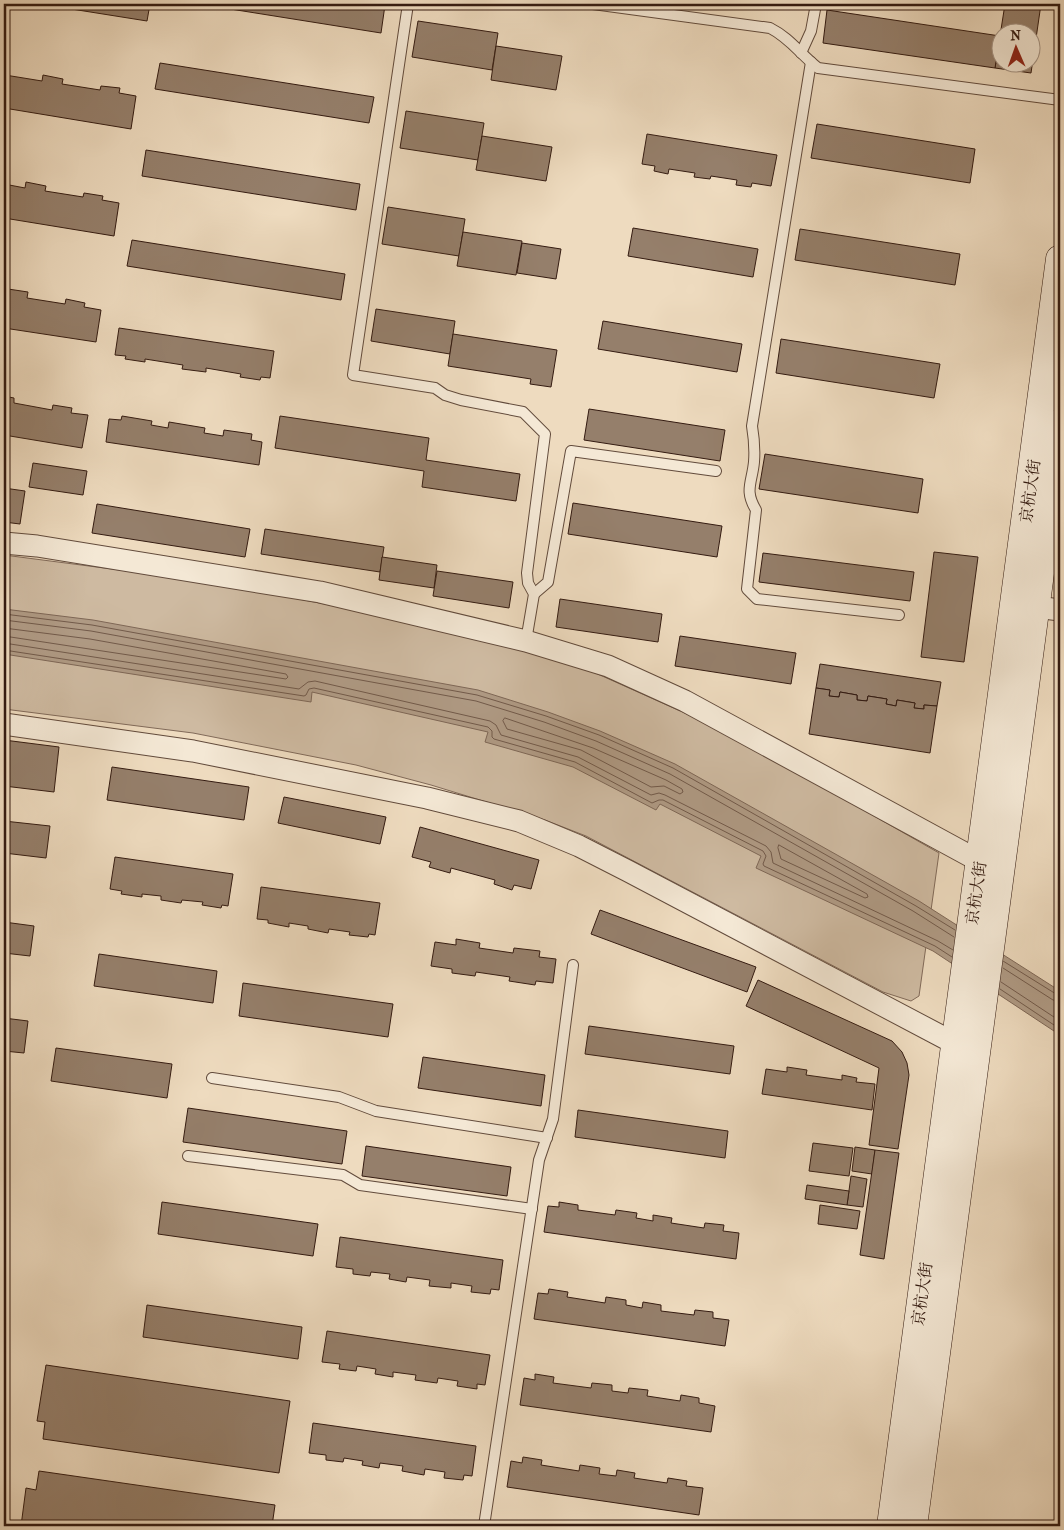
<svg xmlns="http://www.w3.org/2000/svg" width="1064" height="1530" font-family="'IM FELL French Canon','Noto Serif SC',serif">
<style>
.green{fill:#cebaa1;stroke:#816a59}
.water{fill:#af9a84;stroke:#7e6756}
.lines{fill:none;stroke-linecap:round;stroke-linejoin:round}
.shore{stroke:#725a4a;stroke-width:1}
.building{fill:#957f6b;stroke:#341b11;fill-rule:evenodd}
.service-casing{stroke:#624b3c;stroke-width:12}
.minor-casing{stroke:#624b3c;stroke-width:23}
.secondary-casing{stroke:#341b11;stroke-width:29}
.service{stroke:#f4e8d5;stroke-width:10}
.minor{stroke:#f4e8d5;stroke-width:21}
.secondary{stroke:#f4e8d5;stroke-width:28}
.labels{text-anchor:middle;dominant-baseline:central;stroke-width:4.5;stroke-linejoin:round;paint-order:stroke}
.street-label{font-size:16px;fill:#341b11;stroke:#f4e8d5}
</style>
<rect width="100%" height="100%" fill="#eedbbf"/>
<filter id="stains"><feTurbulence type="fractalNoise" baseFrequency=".004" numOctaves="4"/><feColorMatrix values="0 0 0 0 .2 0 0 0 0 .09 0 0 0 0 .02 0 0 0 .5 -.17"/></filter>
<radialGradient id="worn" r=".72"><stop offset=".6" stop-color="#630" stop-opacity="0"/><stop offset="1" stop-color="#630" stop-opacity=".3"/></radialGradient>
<!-- green -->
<path class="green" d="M4,555l131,17 143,23 93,18 160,38 60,20 134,60 214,122 -20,143 -8,5 -28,-9 -297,-156 -41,-16 -114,-35 -75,-20 -163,-32 -189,-24z"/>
<!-- water -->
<path class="water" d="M4,609l89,11 385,70 70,22 52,19 75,33 244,137 141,90v44l-127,-84 -177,-83 5,-12 -101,-52 -4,6 -83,-43 -88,-25 3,-10 -176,-40 -1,10 -307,-48z"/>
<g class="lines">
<!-- shore -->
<g class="shore">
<path d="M4,614l88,11 385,70 69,21 53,19 74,33 243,138 39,24"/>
<path d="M4,620l87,11 385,70 68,21 52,19 74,33 243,137 41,26"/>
<path d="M4,628l86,11 196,35 2,3 -2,2 -282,-43"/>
<path d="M4,643l295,46 9,-7 7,-1 175,40 6,4 5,10 77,22 73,38 8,-2 6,2 101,51 5,6 2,11 165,78 15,9"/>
<path d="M4,650l300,46 2,-1 3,-6 5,-1 174,39 4,4v6l2,2 81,23 77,41 7,-3h4l100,51 3,5 -3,8 1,2 171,80 17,11"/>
<path d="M505,718l88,30 73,32 16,9 1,3 -3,2 -16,-8 -13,1 -70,-37 -74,-21 -4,-8z"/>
<path d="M779,845l88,49 1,3 -3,1 -84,-39 -3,-11z"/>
<path d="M1003,961l53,33 4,1"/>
<path d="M1003,968l50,32 7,1"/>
<path d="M1001,982l59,39"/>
<path d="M1000,989l60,40"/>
</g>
</g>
<!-- building -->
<g class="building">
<path d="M40,4h110l-3,17z"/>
<path d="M199,4h180l6,1 -4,28z"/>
<path d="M1005,4h36l-10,69 -36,-5zM1002,32h30v30h-30z"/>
<path d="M827,10l173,26 -5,32 -172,-25z"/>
<path d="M418,21l80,12 -6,37 -80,-13z"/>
<path d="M496,46l66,10 -6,34 -65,-10z"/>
<path d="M160,63l214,34 -5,26 -214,-34z"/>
<path d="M4,69l2,1 -1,5 37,6 1,-6 20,4 -1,5 38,6 1,-4 19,2 -1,5 17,3 -5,33 -127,-21z"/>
<path d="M406,111l78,12 -6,37 -78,-12z"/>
<path d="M817,124l158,25 -5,34 -159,-25z"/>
<path d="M647,134l130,21 -6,31 -19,-3 -1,4 -15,-2 1,-5 -26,-4 -1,3 -16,-2 1,-4 -26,-4 -1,5 -14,-3 1,-5 -13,-2z"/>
<path d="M482,136l70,11 -6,34 -70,-11z"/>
<path d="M146,150l214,34 -4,26 -214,-34z"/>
<path d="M26,182l20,4 -1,5 38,6 1,-4 19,3 -1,4 17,3 -5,33 -110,-18v-34l21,4z"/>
<path d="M388,207l77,12 -6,37 -77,-12z"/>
<path d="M633,228l125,21 -5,28 -125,-21z"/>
<path d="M800,229l160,25 -5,31 -160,-25z"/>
<path d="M463,232l59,9 -6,34 -59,-9z"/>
<path d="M132,240l213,34 -4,26 -214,-34z"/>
<path d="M522,243l39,6 -5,30 -39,-6z"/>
<path d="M8,289l20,3 -1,6 38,6 1,-5 19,4 -1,4 17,3 -5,32 -92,-14v-34l3,1z"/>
<path d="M376,309l79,12 -5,33 -79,-13z"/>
<path d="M603,321l139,23 -5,28 -139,-23z"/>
<path d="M119,328l155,23 -4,27 -9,-1 -1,3 -20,-3 1,-3 -35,-6v4l-24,-3 1,-4 -38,-6v3l-20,-3 1,-3 -11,-1z"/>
<path d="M453,334l104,16 -6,37 -21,-3 1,-5 -83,-13z"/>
<path d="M781,339l159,25 -6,34 -158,-25z"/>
<path d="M4,396l10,2v5l38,7 1,-5 19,3 -1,5 17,2 -6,33 -78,-13z"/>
<path d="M589,409l136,21 -5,31 -136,-21z"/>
<path d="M122,416l30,5 -1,4 17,3 1,-6 36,6 -1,5 19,3 1,-6 28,4 -1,6 11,2 -3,23 -153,-23 3,-23 12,1z"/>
<path d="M280,416l149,22 -3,22 94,14 -4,27 -94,-14 2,-16 -149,-23z"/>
<path d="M765,454l158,25 -5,34 -159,-24z"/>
<path d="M33,463l54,8 -4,24 -54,-8z"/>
<path d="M4,488l21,3 -5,33 -16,-2z"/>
<path d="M573,503l149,23 -5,31 -149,-23z"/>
<path d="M97,504l153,25 -5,28 -153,-24z"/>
<path d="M265,529l119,18 -4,25 -119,-18z"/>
<path d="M934,552l44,5 -14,105 -43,-5z"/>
<path d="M763,553l151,19 -4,29 -151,-19z"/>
<path d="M382,557l55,8 -3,23 -55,-8z"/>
<path d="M437,571l76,11 -4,26 -76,-12z"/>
<path d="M560,599l102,15 -4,28 -102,-15z"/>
<path d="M680,636l116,17 -5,31 -116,-18z"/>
<path d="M820,664l121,18 -4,24 -13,-1v4l-10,-1 1,-5 -18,-3 -1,6 -10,-2 1,-5 -19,-3 -1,5 -10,-1v-5l-17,-3 -1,5 -10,-1 1,-6 -14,-2z"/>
<path d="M816,688l14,2 -1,6 10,1 1,-5 17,3v5l10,1 1,-5 19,3 -1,5 10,2 1,-6 18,3 -1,5 10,1v-4l13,1 -7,47 -121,-19z"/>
<path d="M4,740l55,7 -5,45 -50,-6z"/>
<path d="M112,767l137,20 -5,33 -137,-20z"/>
<path d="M284,797l102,20 -6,27 -102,-21z"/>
<path d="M4,821l46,5 -4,32 -42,-5z"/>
<path d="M420,827l119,33 -8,29 -17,-4 -2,5 -18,-6 1,-4 -44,-12 -1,5 -21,-6 2,-5 -19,-5z"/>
<path d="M115,857l118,17 -5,32 -6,-1 -1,3 -19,-3 1,-3 -21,-2 -1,3 -20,-3v-4l-19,-2v3l-21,-3 1,-3 -12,-2z"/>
<path d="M261,887l119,16 -5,32 -6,-1 -1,3 -19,-2 1,-3 -21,-3 -1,4 -20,-4v-3l-19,-3v4l-21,-4v-3l-11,-1z"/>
<path d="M600,910l156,57 -9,25 -156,-58z"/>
<path d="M4,922l30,4 -4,30 -26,-3z"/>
<path d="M456,939l24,4 -1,5 34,5 1,-5 26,3 -1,6 17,2 -3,24 -17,-2 -1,4 -26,-4 1,-4 -34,-5 -1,4 -23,-3v-4l-21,-3 4,-24 21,3z"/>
<path d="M99,954l118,17 -4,32 -119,-17z"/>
<path d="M758,980l134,61 10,11 5,11 2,12 -11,74 -29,-4 10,-77 -133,-62z"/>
<path d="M243,983l150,21 -5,33 -149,-21z"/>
<path d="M4,1018l24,3 -4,32 -20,-2z"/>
<path d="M589,1026l145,20 -4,28 -145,-20z"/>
<path d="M56,1048l116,16 -5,34 -116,-17z"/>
<path d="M423,1057l122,18 -4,31 -123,-18z"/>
<path d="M787,1067l20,3 -1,5 36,5v-5l15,3 -1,4 19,2 -3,26 -110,-16 4,-25 21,3z"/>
<path d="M188,1108l159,23 -5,33 -159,-22z"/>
<path d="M578,1110l150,21 -3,27 -150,-21z"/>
<path d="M813,1143l40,5 -4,28 -40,-5z"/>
<path d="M366,1146l145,21 -4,29 -145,-20z"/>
<path d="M855,1147l20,3 -3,24 -20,-3z"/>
<path d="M875,1150l24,3 -15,106 -24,-4z"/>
<path d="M851,1176l16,3 -4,28 -16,-2z"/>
<path d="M807,1185l42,6 -2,14 -42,-6z"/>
<path d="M162,1202l156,22 -5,32 -155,-22z"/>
<path d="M559,1202l19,3v5l37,5 1,-5 21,3 -1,5 17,3v-6l19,3 -1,5 33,5 1,-5 19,2 -1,6 16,2 -3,26 -192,-27 4,-26 11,1z"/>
<path d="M820,1205l40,6 -3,18 -39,-5z"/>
<path d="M340,1237l163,23 -4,30 -8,-1 -1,5 -19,-2 1,-6 -21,-3v5l-22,-2 1,-6 -23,-3 -1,5 -17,-3 1,-5 -19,-2 -1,4 -17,-2v-5l-17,-2z"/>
<path d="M549,1289l19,3 -1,5 38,6 1,-6 20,3v5l16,3 1,-6 18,3v6l33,4 1,-5 18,2v6l16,2 -4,26 -191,-27 4,-26 10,1z"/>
<path d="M147,1305l155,22 -4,32 -155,-22z"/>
<path d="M327,1331l163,24 -5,30 -8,-1v5l-20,-3 1,-5 -20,-3 -1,5 -22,-3 1,-5 -23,-3v5l-18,-3 1,-5 -19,-3 -1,5 -17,-2 1,-5 -18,-2z"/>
<path d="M46,1365l244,36 -11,72 -236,-34 2,-17 -8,-1z"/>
<path d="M535,1374l19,3 -1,6 38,5 1,-5 20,2v6l16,2 1,-5 19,2 -1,6 33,5 1,-6 18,3v5l16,3 -4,26 -191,-27 4,-27 11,2z"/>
<path d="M313,1423l163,23 -4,30 -8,-1 -1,5 -19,-2 1,-6 -20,-3 -1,6 -22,-4 1,-5 -23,-3 -1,5 -17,-3 1,-4 -19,-3 -1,4 -17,-2v-5l-17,-2z"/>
<path d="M523,1457l19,3 -1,5 38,6 1,-6 20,3 -1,6 17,2 1,-6 18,3 -1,5 33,5 1,-5 19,3 -1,5 17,2 -4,27 -192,-28 4,-26 11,2z"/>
<path d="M39,1471l236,34 -3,21h-251l5,-38 10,2z"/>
<path d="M294,1521l39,5h-40z"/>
</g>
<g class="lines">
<!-- service casing -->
<g class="service-casing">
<g id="service">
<path d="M408,4l-55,371 82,13 10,7 16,5 62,12 22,22 -18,139 1,10 6,11 -8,47"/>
<path d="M593,4l177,24c20,10 31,27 48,40l242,32"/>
<path d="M801,53l10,-22 5,-27"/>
<path d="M811,62l-59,364c2,12 3,23 2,36 -2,21 -10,28 2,48l-9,79 10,10 142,16"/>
<path d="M534,594l14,-12 23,-131 145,20"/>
<path d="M212,1078l127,19 37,14 171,27"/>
<path d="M188,1156l155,19 17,10 172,24"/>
<path d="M484,1526l55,-366 14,-41 20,-154"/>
</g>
</g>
<!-- minor casing -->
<g class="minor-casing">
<g id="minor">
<path d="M4,543l33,3 283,46 206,49 82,25 77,35 296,161"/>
<path d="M1036,607l24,3"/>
<path d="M4,724l189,27 234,47 92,23 60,25 49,25 328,173"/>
</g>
</g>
<!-- secondary casing -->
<g class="secondary-casing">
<g id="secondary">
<path d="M891,1526l169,-1267"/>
<path d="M913,1526l147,-1103"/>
</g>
</g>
<!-- service -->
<use href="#service" class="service"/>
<!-- minor -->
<use href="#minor" class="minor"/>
<!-- secondary -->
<use href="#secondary" class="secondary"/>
</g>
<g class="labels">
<!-- street labels -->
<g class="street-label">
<text transform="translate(1030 491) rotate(-82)">京杭大街</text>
<text transform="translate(976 893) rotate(-82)">京杭大街</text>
<text transform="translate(922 1294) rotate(-82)">京杭大街</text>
</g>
</g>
<!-- margin -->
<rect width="1064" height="1530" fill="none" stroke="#eedbbf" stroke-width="20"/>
<rect x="5" y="5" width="1054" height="1520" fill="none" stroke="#341b11" stroke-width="2.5"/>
<rect x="10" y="10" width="1044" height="1510" fill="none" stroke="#341b11"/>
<!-- north arrow -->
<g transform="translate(1016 48) rotate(358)"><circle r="24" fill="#f4e8d5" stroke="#a79687"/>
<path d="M0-4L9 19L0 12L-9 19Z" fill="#8f2418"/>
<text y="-8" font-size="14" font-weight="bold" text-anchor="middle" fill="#341b11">N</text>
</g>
<rect width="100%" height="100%" filter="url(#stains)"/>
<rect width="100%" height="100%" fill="url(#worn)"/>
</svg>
